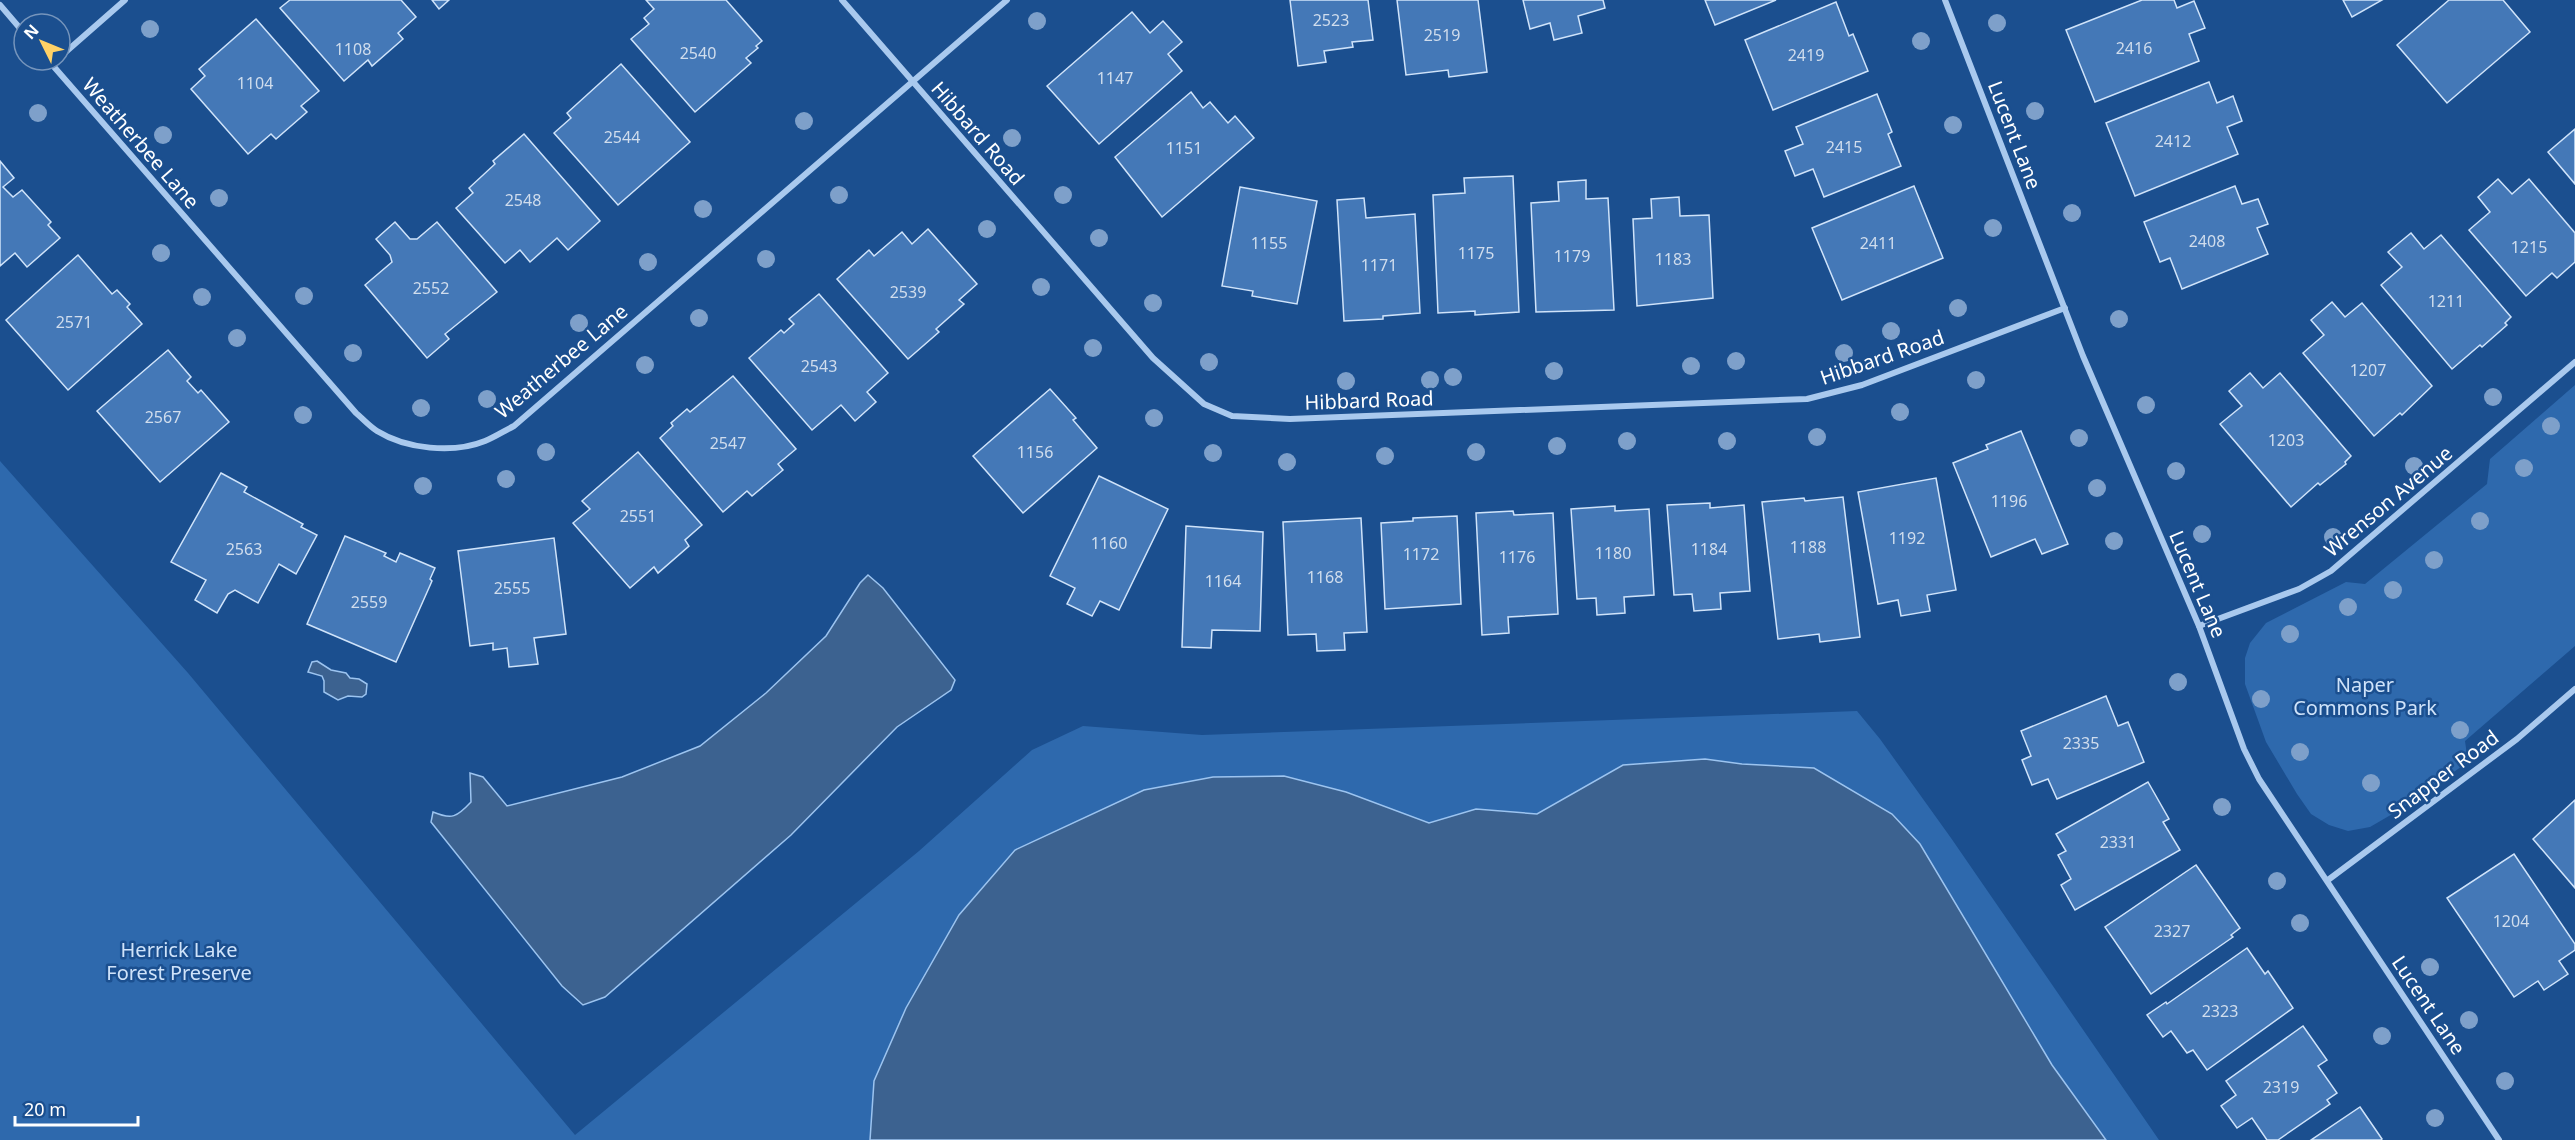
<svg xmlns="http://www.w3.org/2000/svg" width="2575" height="1140" font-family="'Noto Sans',sans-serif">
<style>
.green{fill:#2e69ad}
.water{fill:#3c6290;stroke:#9cc4f0;stroke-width:1.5}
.building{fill:#4478b7;stroke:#cfe3fa;stroke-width:1.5}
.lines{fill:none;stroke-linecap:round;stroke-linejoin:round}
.minor{stroke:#a9c9ee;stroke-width:6}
.tree{fill:#7ea0ca}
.labels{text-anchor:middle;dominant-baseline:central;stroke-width:5;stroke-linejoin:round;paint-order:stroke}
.number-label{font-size:16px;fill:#d0dded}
.street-label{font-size:20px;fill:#fff;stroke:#1b4f8f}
.park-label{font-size:20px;fill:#cfe3fa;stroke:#1b4f8f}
</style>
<rect width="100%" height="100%" fill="#1b4f8f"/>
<!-- green -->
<g class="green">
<path d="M2575,385v261l-110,95 3,21 -67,47 -31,18 -22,4 -19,-6 -18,-11 -14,-20 -31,-52 -21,-58v-26l5,-15 16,-20 80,-41 19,2 122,-100 3,-25z"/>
<path d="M0,461l188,212 387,462 344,-284 113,-101 51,-24 119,9 655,-24 23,28 71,99 208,302h-53l-54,-75 -132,-221 -28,-30 -150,-50 -37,-5 -82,6 -86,49 -61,-5 -47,14 -83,-31 -133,-15 -69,13 -129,60 -109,158 -32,73 -4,59h-870z"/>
</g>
<!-- water -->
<g class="water">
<path d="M868,575l15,13 72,92 -4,10 -54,37 -106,108 -186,162 -22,8 -21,-19 -131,-164 2,-10c19,8 24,5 38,-10l-1,-29 13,4 24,29 115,-29 78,-31 66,-53 60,-57 34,-53z"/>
<path d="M317,661l14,9 15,3 4,5 9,1 8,5 -1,10 -4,3 -14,-1 -10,4 -14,-8v-11l-2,-5 -14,-4 4,-10z"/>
<path d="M1705,759l37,5 72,4 78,46 28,30 132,221 54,75h-1236l4,-59 32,-73 53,-93 56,-65 129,-60 69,-13 71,-1 62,16 83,31 47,-14 61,5 86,-49z"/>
</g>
<!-- building -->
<g class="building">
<path d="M290,0h111l15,17 -18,16 5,6 -31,27 -4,-6 -24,21 -64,-73z"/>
<path d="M432,0h17l-10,9z"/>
<path d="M646,0h80l36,41 -6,5 2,2 -12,10 5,5 -56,49 -64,-73 18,-15 -5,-6 10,-9z"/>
<path d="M1290,0h78l5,40 -21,2 1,5 -29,4 2,11 -28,4z"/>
<path d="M1397,0h81l9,72 -38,5 -1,-7 -42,5z"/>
<path d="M1523,0h80l2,8 -27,8 4,17 -28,7 -4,-17 -20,6z"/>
<path d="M1705,0h71l-61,25z"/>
<path d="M2142,0h32l3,8 17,-7 11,27 -16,6 10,27 -104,41 -29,-72z"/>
<path d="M2343,0h39l-30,17z"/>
<path d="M2449,0h54l27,32 -83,71 -50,-58z"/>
<path d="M1836,2l13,34 4,-2 15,37 -95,39 -28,-70z"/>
<path d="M1132,12l18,21 13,-12 19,21 -14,12 14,17 -83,73 -52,-58z"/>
<path d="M256,19l63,72 -18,15 6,6 -31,27 -5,-5 -23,20 -57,-65 14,-13 -6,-7z"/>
<path d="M621,64l69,78 -72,63 -64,-72 17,-15 -4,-5z"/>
<path d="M2209,82l8,21 16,-7 9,25 -15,6 11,27 -103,42 -29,-73z"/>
<path d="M1191,92l12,16 7,-6 18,21 7,-7 19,22 -92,79 -47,-60z"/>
<path d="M1877,94l15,38 -4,2 13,32 -77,31 -11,-28 -18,7 -10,-25 18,-7 -7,-17z"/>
<path d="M2575,129v55l-27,-32z"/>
<path d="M524,134l76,87 -32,29 -11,-12 -27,24 -10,-12 -15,13 -49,-55 17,-15 -4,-5 26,-24 -2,-3z"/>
<path d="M0,161l14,17 -11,9 10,10 9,-7 29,32 -3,3 12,13 -33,29 -12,-14 -15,13z"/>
<path d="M1513,176l6,136 -44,3v-4l-37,2 -5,-118 32,-2 -1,-15z"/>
<path d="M2498,179l14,15 17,-15 46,54v29l-18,16 -5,-5 -26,23 -57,-66 21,-18 -12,-15z"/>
<path d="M1586,180v19l22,-1 6,112 -78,2 -5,-109 28,-2 -1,-19z"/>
<path d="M1914,186l29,72 -101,42 -30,-72z"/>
<path d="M2235,186l7,18 16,-5 10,25 -11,4 11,26 -86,35 -12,-31 -10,4 -16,-40z"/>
<path d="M1240,187l77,14 -20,103 -45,-8 1,-5 -31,-5z"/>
<path d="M1679,197l1,19 29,-1 4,83 -76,8 -4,-87 19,-1 -1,-19z"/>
<path d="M1364,198l2,20 49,-4 5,99 -37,3v3l-39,2 -7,-121z"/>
<path d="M395,222l15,17h7l20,-17 60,70 -52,42 4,5 -22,19 -62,-73 27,-23 -2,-7 -14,-16z"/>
<path d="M928,229l49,55 -18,16 5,4 -28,25 3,3 -31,27 -71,-80 32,-29 5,6 28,-24 10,12z"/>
<path d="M2411,233l13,16 17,-14 70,82 -6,6 2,2 -25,22 -2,-2 -28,24 -71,-84 21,-18 -14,-15z"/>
<path d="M78,255l34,39 5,-4 13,14 -3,3 15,17 -74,66 -62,-70z"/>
<path d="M819,294l69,79 -21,19 9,10 -21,19 -14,-16 -29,25 -63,-72 32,-28 3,3 10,-9 -5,-5z"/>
<path d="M2332,302l13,15 17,-14 70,83 -30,29 -2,-2 -26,23 -71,-83 21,-18 -13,-15z"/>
<path d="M168,350l23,27 -4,4 11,12 3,-3 28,32 -69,60 -63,-71z"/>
<path d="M2250,373l13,15 17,-15 71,83 -6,6 1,2 -26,21 -2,-2 -27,24 -71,-83 22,-18 -13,-15z"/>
<path d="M733,376l63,73 -18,15 5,6 -31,26 -5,-5 -24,21 -63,-74 13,-12 -2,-3 16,-14 3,3z"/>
<path d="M1050,389l26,29 -3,2 24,28 -74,65 -50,-57z"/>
<path d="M2021,431l47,113 -26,10 -7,-15 -44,18 -38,-94 35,-14 -2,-4z"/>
<path d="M638,452l64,73 -17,15 4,6 -31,27 -4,-6 -24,21 -57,-65 17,-14 -8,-8z"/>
<path d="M221,473l26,14 -3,5 59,32 -2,3 16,8 -21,39 -17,-10 -21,39 -23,-13 -7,4 -11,19 -22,-13 11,-20 -35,-18z"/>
<path d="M1099,476l69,33 -49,101 -19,-9 -8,15 -25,-12 8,-16 -25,-12z"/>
<path d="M1936,478l20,112 -29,5 3,16 -29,5 -3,-16 -20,4 -20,-112z"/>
<path d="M1843,497l17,140 -40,5 -1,-8 -41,5 -16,-137 42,-4 1,3z"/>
<path d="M1710,503v5l34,-3 6,86 -30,2 1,16 -27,2 -2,-17 -18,1 -7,-90z"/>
<path d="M1615,506v5l34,-2 5,86 -30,2 1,16 -28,2 -1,-17 -19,1 -6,-90z"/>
<path d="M1513,511l1,4 39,-2 5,101 -50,3 1,16 -27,2 -6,-122z"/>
<path d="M1457,516l4,88 -76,5 -4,-86 32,-2v-3z"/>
<path d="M1361,518l6,114 -23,1 1,17 -28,1 -1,-17 -28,1 -5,-113z"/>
<path d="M1186,526l77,6 -3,99 -48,-1 -1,18 -29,-1z"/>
<path d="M345,536l41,17 -2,3 12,6 4,-9 35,15 -5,11 2,2 -36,81 -89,-38z"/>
<path d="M554,538l12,96 -32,4 4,26 -29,3 -2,-19 -14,2v-7l-23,3 -12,-95z"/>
<path d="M2106,696l12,30 10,-4 16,40 -87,37 -9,-20 -16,6 -10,-25 9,-4 -10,-25z"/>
<path d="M2148,782l21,37 -6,3 17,28 -105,60 -14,-25 10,-6 -13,-24 8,-4 -10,-17z"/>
<path d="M2575,800v88l-42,-49z"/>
<path d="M2514,854l61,90v6l-16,11 9,13 -24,16 -6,-9 -24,16 -67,-99z"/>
<path d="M2196,865l44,63 -9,7 2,2 -82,57 -46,-67z"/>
<path d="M2247,948l18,26 3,-3 25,37 -86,62 -14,-20 -6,3 -16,-22 -8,6 -16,-22 19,-13 1,2z"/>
<path d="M2303,1026l24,34 -9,6 19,27 -10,7 3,4 -52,36h-11l-15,-22 -15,10 -16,-22 15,-11 -10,-14z"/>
<path d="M2360,1107l22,32 -1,1h-70z"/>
</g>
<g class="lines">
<!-- minor -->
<g class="minor">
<path d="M842,0l311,358 51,46 28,12 58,3 517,-20 55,-14 203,-77"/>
<path d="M1945,0l138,356 116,270 45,123 15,30 240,361"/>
<path d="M0,5l24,28"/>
<path d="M60,57l65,-57"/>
<path d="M48,60l308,353c6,5 13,13 21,18 29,18 76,23 108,10 10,-4 19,-10 29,-15l493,-426"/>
<path d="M2199,626l100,-37 32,-18 244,-209"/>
<path d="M2328,880l189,-141 58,-50"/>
</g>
</g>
<!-- trees -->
<g class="tree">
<circle cx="1037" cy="21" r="9"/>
<circle cx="1997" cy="23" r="9"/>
<circle cx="150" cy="29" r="9"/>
<circle cx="1921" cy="41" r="9"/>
<circle cx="2035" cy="111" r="9"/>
<circle cx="38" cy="113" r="9"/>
<circle cx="804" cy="121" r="9"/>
<circle cx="1953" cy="125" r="9"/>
<circle cx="163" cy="135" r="9"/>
<circle cx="1012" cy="138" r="9"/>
<circle cx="839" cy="195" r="9"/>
<circle cx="1063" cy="195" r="9"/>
<circle cx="219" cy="198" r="9"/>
<circle cx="703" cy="209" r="9"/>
<circle cx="2072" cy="213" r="9"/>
<circle cx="1993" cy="228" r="9"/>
<circle cx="987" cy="229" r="9"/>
<circle cx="1099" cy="238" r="9"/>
<circle cx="161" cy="253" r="9"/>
<circle cx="766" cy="259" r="9"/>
<circle cx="648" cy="262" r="9"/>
<circle cx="1041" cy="287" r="9"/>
<circle cx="304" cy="296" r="9"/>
<circle cx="202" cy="297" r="9"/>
<circle cx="1153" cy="303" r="9"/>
<circle cx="1958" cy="308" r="9"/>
<circle cx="699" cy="318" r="9"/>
<circle cx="2119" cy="319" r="9"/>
<circle cx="579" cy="323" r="9"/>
<circle cx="1891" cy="331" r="9"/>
<circle cx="237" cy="338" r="9"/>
<circle cx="1093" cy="348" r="9"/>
<circle cx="353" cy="353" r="9"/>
<circle cx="1844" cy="353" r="9"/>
<circle cx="1736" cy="361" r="9"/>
<circle cx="1209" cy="362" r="9"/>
<circle cx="645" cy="365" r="9"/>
<circle cx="1691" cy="366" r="9"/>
<circle cx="1554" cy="371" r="9"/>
<circle cx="1453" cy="377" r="9"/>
<circle cx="1430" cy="380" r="9"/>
<circle cx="1976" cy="380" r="9"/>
<circle cx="1346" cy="381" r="9"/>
<circle cx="2493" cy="397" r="9"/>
<circle cx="487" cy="399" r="9"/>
<circle cx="2146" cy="405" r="9"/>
<circle cx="421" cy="408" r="9"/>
<circle cx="1900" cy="412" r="9"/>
<circle cx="303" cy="415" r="9"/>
<circle cx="1154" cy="418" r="9"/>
<circle cx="2551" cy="426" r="9"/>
<circle cx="1817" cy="437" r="9"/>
<circle cx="2079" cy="438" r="9"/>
<circle cx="1627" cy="441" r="9"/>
<circle cx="1727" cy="441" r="9"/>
<circle cx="1557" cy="446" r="9"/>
<circle cx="546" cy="452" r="9"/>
<circle cx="1476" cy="452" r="9"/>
<circle cx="1213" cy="453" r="9"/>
<circle cx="1385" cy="456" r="9"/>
<circle cx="1287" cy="462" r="9"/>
<circle cx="2414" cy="466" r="9"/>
<circle cx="2524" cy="468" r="9"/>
<circle cx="2176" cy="471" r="9"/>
<circle cx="506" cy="479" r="9"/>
<circle cx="423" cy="486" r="9"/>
<circle cx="2097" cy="488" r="9"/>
<circle cx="2480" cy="521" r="9"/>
<circle cx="2202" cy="534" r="9"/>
<circle cx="2333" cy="537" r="9"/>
<circle cx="2114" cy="541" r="9"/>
<circle cx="2434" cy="560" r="9"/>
<circle cx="2393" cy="590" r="9"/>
<circle cx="2348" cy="607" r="9"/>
<circle cx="2290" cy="634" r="9"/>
<circle cx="2178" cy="682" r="9"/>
<circle cx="2261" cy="699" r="9"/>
<circle cx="2460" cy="730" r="9"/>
<circle cx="2300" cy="752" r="9"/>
<circle cx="2371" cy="783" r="9"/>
<circle cx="2222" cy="807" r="9"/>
<circle cx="2277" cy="881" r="9"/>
<circle cx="2300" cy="923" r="9"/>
<circle cx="2430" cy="967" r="9"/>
<circle cx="2469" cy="1020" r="9"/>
<circle cx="2382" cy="1036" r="9"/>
<circle cx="2505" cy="1081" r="9"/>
<circle cx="2435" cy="1118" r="9"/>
</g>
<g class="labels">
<!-- number labels -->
<g class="number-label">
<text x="1331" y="20">2523</text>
<text x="1442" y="35">2519</text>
<text x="2134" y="48">2416</text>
<text x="353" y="49">1108</text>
<text x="698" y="53">2540</text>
<text x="1806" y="55">2419</text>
<text x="1115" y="78">1147</text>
<text x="255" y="83">1104</text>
<text x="622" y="137">2544</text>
<text x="2173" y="141">2412</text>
<text x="1844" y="147">2415</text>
<text x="1184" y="148">1151</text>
<text x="523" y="200">2548</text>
<text x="2207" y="241">2408</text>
<text x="1269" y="243">1155</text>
<text x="1878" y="243">2411</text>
<text x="2529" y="247">1215</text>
<text x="1476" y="253">1175</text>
<text x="1572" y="256">1179</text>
<text x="1673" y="259">1183</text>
<text x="1379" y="265">1171</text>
<text x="431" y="288">2552</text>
<text x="908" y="292">2539</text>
<text x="2446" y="301">1211</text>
<text x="74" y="322">2571</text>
<text x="819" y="366">2543</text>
<text x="2368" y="370">1207</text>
<text x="163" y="417">2567</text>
<text x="2286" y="440">1203</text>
<text x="728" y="443">2547</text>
<text x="1035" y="452">1156</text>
<text x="2009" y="501">1196</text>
<text x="638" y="516">2551</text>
<text x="1907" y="538">1192</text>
<text x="1109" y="543">1160</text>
<text x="1808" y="547">1188</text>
<text x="244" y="549">2563</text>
<text x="1709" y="549">1184</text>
<text x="1613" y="553">1180</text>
<text x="1421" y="554">1172</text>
<text x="1517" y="557">1176</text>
<text x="1325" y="577">1168</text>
<text x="1223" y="581">1164</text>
<text x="512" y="588">2555</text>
<text x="369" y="602">2559</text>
<text x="2081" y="743">2335</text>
<text x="2118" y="842">2331</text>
<text x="2511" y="921">1204</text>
<text x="2172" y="931">2327</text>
<text x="2220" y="1011">2323</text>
<text x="2281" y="1087">2319</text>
</g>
<!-- street labels -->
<g class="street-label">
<text transform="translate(978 133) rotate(49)">Hibbard Road</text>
<text transform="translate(2015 135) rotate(69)">Lucent Lane</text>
<text transform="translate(141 143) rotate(49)">Weatherbee Lane</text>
<text transform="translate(1882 357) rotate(-19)">Hibbard Road</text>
<text transform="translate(561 361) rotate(-40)">Weatherbee Lane</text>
<text transform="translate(1369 400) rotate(-2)">Hibbard Road</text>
<text transform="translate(2388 501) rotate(-40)">Wrenson Avenue</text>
<text transform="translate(2198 584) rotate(67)">Lucent Lane</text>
<text transform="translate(2443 774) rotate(-37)">Snapper Road</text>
<text transform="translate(2429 1005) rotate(56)">Lucent Lane</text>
</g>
<!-- park labels -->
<g class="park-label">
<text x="2365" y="684">Naper<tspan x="2365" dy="23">Commons Park</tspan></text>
<text x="179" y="949">Herrick Lake<tspan x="179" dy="23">Forest Preserve</tspan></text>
</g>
</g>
<!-- north arrow -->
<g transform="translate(42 42) rotate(313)"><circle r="28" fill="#1b4f8f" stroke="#7695bc" stroke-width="1.5"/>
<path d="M0-4.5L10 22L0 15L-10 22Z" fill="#ffd166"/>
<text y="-9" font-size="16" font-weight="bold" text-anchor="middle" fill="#ffffff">N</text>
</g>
<!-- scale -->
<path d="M15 1116v9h123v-9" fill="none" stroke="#ffffff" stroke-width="3"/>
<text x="24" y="1116" font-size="18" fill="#ffffff" stroke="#1b4f8f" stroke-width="4.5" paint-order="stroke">20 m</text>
</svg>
